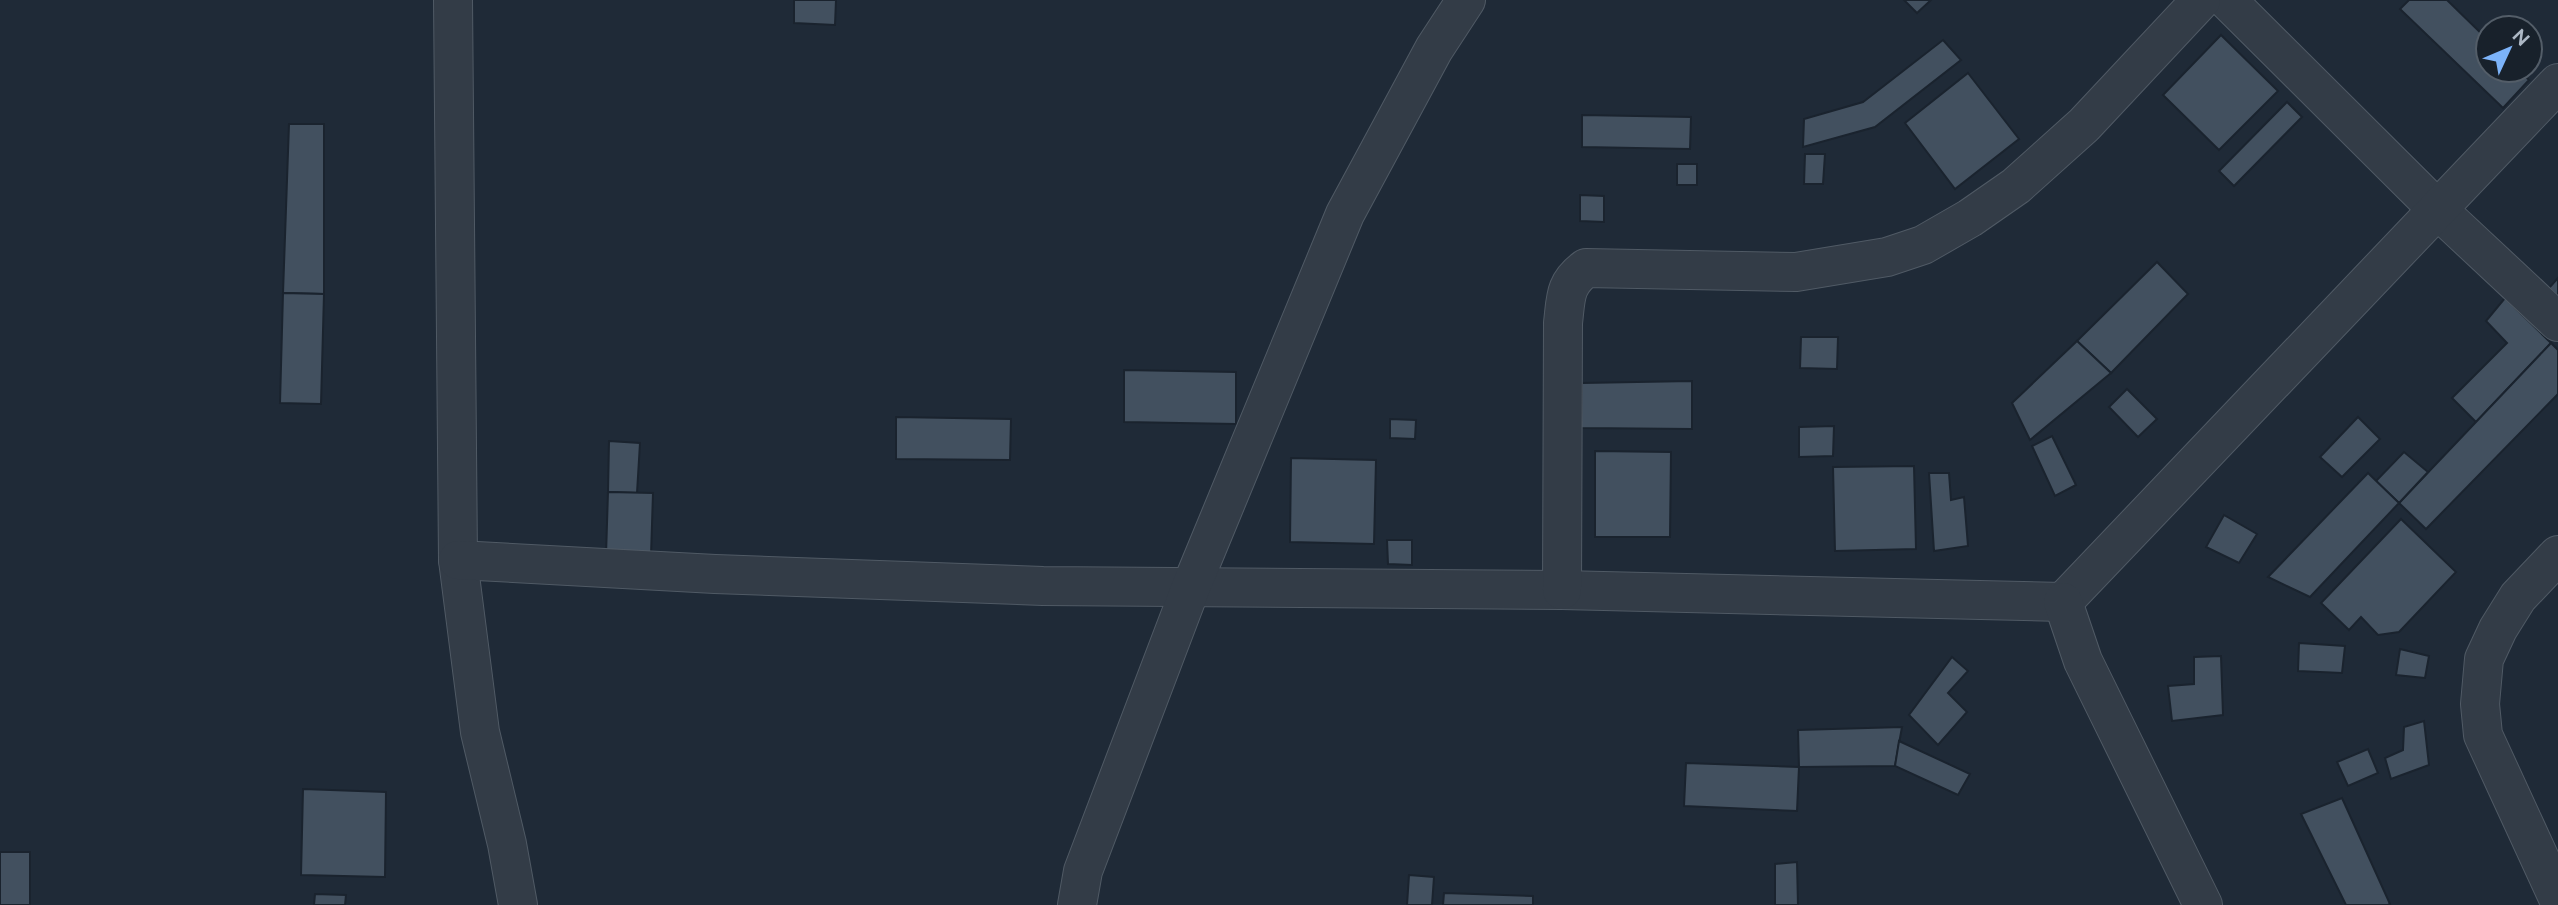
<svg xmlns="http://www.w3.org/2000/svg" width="2558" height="905" font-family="Raleway,sans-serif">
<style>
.building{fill:#42505f;stroke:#1a232e;stroke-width:2}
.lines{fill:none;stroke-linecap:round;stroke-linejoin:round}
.minor-casing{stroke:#505a65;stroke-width:40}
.minor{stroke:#333c47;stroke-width:38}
</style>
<rect width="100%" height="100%" fill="#1f2a37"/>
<!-- building -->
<g class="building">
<path d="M794,0h42l-1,25 -41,-2z"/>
<path d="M1904,0h27l-14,13z"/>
<path d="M2409,0h38l41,40v30h31l10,10 -26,28 -103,-99z"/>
<path d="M2221,35l57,56 -59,59 -56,-55z"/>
<path d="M1943,40l18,20 -86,67 -72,20 1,-28 59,-17z"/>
<path d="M1968,73l51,66 -64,50 -50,-66z"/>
<path d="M2287,102l15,15 -68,69 -15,-15z"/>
<path d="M1582,115l109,2 -1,32 -108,-2z"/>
<path d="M289,124h35v170l-41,-1z"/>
<path d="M1805,154h20l-2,30h-19z"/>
<rect x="1677" y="164" width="20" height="21"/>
<path d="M1580,195l24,1v26l-24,-1z"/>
<path d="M2157,262l31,32 -77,79 -34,-32z"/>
<path d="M2558,278v19l-9,-9z"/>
<path d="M283,293l41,1 -3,110 -41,-1z"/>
<path d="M2505,298l46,45 -75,79 -24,-24 55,-55 -21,-22z"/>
<path d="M1801,337h37l-1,32 -37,-1z"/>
<path d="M2077,341l34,32 -81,67 -18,-37z"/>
<path d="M2551,343l7,7v44l-132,135 -27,-26z"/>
<path d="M1124,370l112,2v52l-112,-2z"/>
<path d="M1692,381v48l-111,-1 1,-45z"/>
<path d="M2127,389l30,30 -19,18 -29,-30z"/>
<path d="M896,417l115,2 -1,41 -114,-1z"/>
<path d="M2358,417l22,22 -38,38 -22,-20z"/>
<path d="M1390,419l26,1 -1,19 -25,-1z"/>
<path d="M1834,426l-1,30 -34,1v-30z"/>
<path d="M2052,436l24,49 -21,11 -23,-50z"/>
<path d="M609,441l31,2 -3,50 -29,-1z"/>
<path d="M1595,451l76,1 -1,85h-75z"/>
<path d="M2404,452l24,20 -29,31 -23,-22z"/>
<path d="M1291,458l85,2 -2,84 -84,-2z"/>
<path d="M1914,466l2,83 -81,2 -2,-84z"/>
<path d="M1929,473h20l2,27 13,-3 4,49 -34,5z"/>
<path d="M2368,473l31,30 -89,94 -42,-20z"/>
<path d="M608,492l45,1 -2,63 -45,-1z"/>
<path d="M2224,515l33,19 -18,29 -33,-16z"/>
<path d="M2401,519l55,53 -57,60 -21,3 -17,-18 -12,13 -28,-27z"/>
<path d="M1387,540h25v25l-24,-1z"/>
<path d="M2299,643l46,3 -3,27 -44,-2z"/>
<path d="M2400,649l29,7 -4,22 -29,-3z"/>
<path d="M2221,656l2,59 -51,6 -4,-35 26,-2v-27z"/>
<path d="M1952,657l16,14 -20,22 19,19 -29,33 -29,-30z"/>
<path d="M2424,721l5,44 -38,14 -6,-21 18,-8 1,-23z"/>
<path d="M1902,727l-7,39 -96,1 -1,-37z"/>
<path d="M1899,741l71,33 -12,21 -63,-29z"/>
<path d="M2368,749l10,24 -30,13 -11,-24z"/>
<path d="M1686,763l113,4 -2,44 -113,-5z"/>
<path d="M303,789l83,3 -1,85 -84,-2z"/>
<path d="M2342,798l48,106 -2,1h-42l-45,-91z"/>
<rect x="0" y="852" width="30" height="53"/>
<path d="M1797,862l1,43h-23v-41z"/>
<path d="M1409,875l25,2 -2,28h-25z"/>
<path d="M1444,893l89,3v9h-90z"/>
<path d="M315,894l31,1 -1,10h-31z"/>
</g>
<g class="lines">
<!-- minor casing -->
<g class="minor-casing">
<g id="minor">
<path d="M453,0l5,560 22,172 27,112 11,61"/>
<path d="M2227,0l210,209 121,113"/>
<path d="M2558,555l-40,42 -20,32 -14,30 -4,45 3,31 75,163"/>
<path d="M458,560l257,14 328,12 519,4 501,12 495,-519"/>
<path d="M1562,590l1,-267c3,-25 1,-39 23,-55l210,4 91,-15 36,-12 47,-27 46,-32 68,-61 117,-125"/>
<path d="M2063,602l20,59 120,244"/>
<path d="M1077,905l6,-34 108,-284 154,-373 89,-165 32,-49"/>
</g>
</g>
<!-- minor -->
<use href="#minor" class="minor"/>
</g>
<!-- north arrow -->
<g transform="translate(2509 49) rotate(46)"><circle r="33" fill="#18212b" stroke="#535d68" stroke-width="2"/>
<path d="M0-5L12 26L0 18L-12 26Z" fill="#7cb3f9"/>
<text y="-10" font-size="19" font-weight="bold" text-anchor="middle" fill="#acb7c4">N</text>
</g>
</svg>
